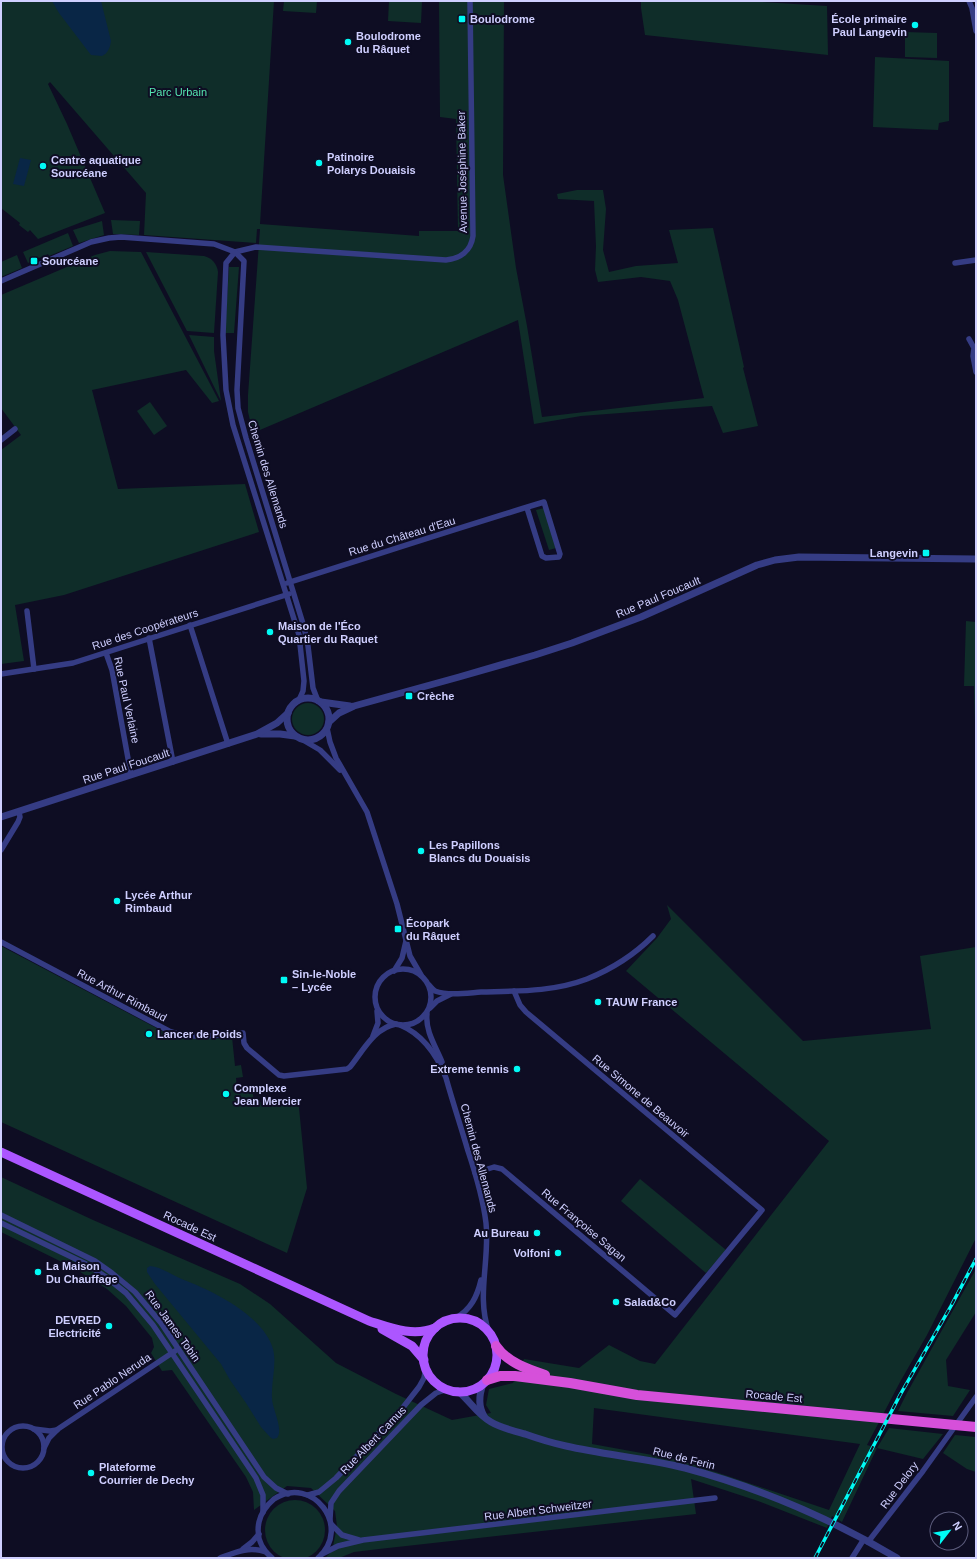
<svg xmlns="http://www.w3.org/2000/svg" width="977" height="1559" font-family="Arial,sans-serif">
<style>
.green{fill:#0f2d29;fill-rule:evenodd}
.water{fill:#092646}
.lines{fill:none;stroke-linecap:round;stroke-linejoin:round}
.minor{stroke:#353c84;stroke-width:5.5}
.tertiary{stroke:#353c84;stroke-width:7}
.primary{stroke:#ac56ff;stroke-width:9}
.trunk{stroke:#d650da;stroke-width:10}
.rail-casing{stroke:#00faf5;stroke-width:3.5}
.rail{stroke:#0e0d23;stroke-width:2;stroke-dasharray:6;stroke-linecap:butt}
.poi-dot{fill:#00faf5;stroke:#0e0d23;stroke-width:1.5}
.labels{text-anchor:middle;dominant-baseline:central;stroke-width:4;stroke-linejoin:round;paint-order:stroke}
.poi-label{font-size:11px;font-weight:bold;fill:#cfcfff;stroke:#0e0d23;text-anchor:start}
.park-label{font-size:11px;fill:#55e5b0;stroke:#0e0d23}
.street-label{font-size:11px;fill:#cfcfff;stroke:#0e0d23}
</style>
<rect width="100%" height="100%" fill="#0e0d23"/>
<!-- green -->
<g class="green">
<path d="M1,1h273l-14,223 159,12v-5h39l-2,-112 -16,-2 -1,-116h65l-1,174 13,93 11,58 15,91 162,-19 -26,-98 -8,-19 -29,-4 -43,5 -3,-12 1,-24 -2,-45 -36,-2 -1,-5 20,-4h26l3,19 -3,41 6,22 27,-6 42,-3 -9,-33 44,-2 31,139 -1,1 15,58 -35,7 -11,-27 -131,10 -47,8 -16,-104 -265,113 -5,-21v-17l12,-166h-3l-1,14 -112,-8 2,-42 -96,-111 -2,2 19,40 38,89 -67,26 -8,-9 -2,2 -9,-7 1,-2 -19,-15z"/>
<path d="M284,1h33l-1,12 -33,-2z"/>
<path d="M389,1h33l-1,22 -33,-2z"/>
<path d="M641,1h105l81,5 1,49 -183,-20 -4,-27z"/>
<path d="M905,32l32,1v25l-32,-1z"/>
<path d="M875,57l74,4v60l-10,2 -1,7 -65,-3z"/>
<path d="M111,220l29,1 -1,14 -26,-1z"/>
<path d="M102,221l2,14 -25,8 -6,-13z"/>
<path d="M68,233l5,13 -24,10 -1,-2 -20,9 -5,-11z"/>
<path d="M110,251l31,1 78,149 -7,2 -26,-33 -94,20 26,99 127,-5 14,48 -195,63 -49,10 9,56 -23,3v-214l20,-15 -20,-27v-113l94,-40z"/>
<path d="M146,252l58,4c8,2 13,8 14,16l-4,61 -27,-2z"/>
<path d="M17,255l5,13 -21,9v-15z"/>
<path d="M229,267h10l-5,66h-9z"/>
<path d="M189,335l25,2v14l7,50z"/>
<path d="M150,402l17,24 -13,9 -17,-24z"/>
<path d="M544,508l12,40 -7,2 -13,-40z"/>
<path d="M966,621l10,1v139l-2,-75h-10z"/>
<circle cx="308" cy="719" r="16"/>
<path d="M667,905l136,136 128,-12 -11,-73 56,-9v291l-49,97 -27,47 -33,63 10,3 12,-20 54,6 -20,25 -46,-11 -35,74 -10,-6 -5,12 -69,-27 -67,-22 5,35 -317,35 -25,3 -15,6h-14l7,-7 5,-25 -2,-15 -24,-23 -24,-2 -33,24 -1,-18 -7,-15 -74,-107 -10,1 -11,-18 3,-6 -2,-9 -26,-32 -19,-17 -33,-21 -73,-36v-55l92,43 147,64 30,20 66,59 60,31 56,26 39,-7 -5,-8 3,-16 24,-6 11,-24 55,9 30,-23 31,16 15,3 174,-223 -203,-170 31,-33 14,-19zM594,1408l266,36 -31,66 -149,-50 -88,-16z"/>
<path d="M1,946l163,86c26,9 41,8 68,5l3,29 6,-1 2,12 -7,1 1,11 15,-2 2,16 44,-5 9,90 -20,65 -286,-131z"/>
<path d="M640,1179l86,71 -20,23 -85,-72z"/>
<path d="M976,1269v43l-30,48 2,26 22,4 -17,26 -55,-5 9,-18z"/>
<path d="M955,1435l21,2v35l-9,-3 -24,-16z"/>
<circle cx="295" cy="1530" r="30"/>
</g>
<!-- water -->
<g class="water">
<path d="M52,1h49l10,40c-1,7 -3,12 -9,15l-11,-1 -32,-42z"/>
<path d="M20,158l11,2 -7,26 -11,-2z"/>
<path d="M150,1266c12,1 23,10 34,14 29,11 80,36 89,69 4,15 -2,33 -1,49 0,11 12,31 5,40l-4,1 -3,-2 -9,-10 -15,-24 -16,-23 -9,-16 -66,-80 -8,-12v-4z"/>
</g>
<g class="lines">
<!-- minor -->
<g class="minor">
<path d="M969,1l3,7 4,23"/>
<path d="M235,252l21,-5 190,13c14,-1 25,-9 27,-24l-3,-235"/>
<path d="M235,252l-9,11 -3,72 3,55 7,35 66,210 5,46 -1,10 -4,9"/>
<path d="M955,263l21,-3"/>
<path d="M1,281l90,-39 18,-4 12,-1 93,7 21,8 9,9 -7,129 1,18 8,30 58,189 4,19 5,42 5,13"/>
<path d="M969,339l5,9 -1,8 3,16"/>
<path d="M1,440l14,-11"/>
<path d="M287,583c86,-27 171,-55 257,-81l16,52 -1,3 -13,1 -4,-2 -15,-48"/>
<path d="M27,611l7,58"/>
<path d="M190,625l38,119"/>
<path d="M149,638l24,124"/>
<path d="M106,653l6,17 19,105"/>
<path d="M1,674l72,-11 216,-69"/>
<path d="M327,728l3,14 6,16 31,54 30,92 13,52 11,19"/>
<path d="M303,740l17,10 20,20"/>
<path d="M1,850l17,-28 2,-5 -1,-5"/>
<path d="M1,942l168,89c24,9 49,4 74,2l1,10 3,5 32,27 5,1 63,-7 3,-2c13,-16 24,-39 46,-43"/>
<circle cx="403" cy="997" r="28"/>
<path d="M394,971l8,-13 4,-17"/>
<path d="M429,985c2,2 3,4 6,6 14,5 32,2 46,1 36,-1 72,0 106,-13 25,-10 47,-24 66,-43"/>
<path d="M430,1008l7,-7 14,-7"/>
<path d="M427,1014c-2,17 9,33 15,48"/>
<path d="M400,1025c24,10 37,30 46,53 7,25 15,49 22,73 8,24 15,47 18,72 4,37 -10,74 3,109"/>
<path d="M373,1036l5,-13 -1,-12"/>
<path d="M475,1173l19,-6 8,2 173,146 87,-105 -236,-198 -6,-7 -6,-14"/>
<path d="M1,1215l94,46 17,12 23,19 26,31 103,154 12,11 12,6"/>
<path d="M1,1223l85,41 20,13 20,16 27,32 103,153 7,17v17"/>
<path d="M456,1318c15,-9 21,-21 25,-38"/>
<circle cx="23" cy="1447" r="21"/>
<path d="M34,1429l16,2 7,-1"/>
<path d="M44,1448l5,-10 9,-9 117,-78"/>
<path d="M308,1495l11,-3 17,-14 65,-68 18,-23 5,-9 2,-11"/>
<path d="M330,1519l1,-16 8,-12 82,-86 15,-12 12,-4"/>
<path d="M331,1524l11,11 17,5"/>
<path d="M868,1542l55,-71 53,-74"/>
<path d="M243,1549l9,-7 7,-8"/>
<path d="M322,1554l16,-8 25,-6 352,-42"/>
<path d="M220,1558c16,-6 29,-12 46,-6"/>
<path d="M272,1558c-11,-9 -16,-22 -13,-36 2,-9 8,-17 15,-23 38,-25 79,28 44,59"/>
<path d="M852,1558l12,-19"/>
</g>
<!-- tertiary -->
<g class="tertiary">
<circle cx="308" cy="719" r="21"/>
<path d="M321,702l29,4"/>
<path d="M329,722l10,-9 15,-7 105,-29 76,-22 37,-12 69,-26 116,-52 18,-5 24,-3 177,2"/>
<path d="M261,734h19l15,2"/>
<path d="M1,817l256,-83 20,-11 11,-10"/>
<path d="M483,1384c-4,11 -5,22 1,32"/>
<path d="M458,1391c12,10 19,23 33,31 10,6 23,9 34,12 14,5 27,9 41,12 39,9 80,12 119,22 75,20 145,50 212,90"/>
</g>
<!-- primary -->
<g class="primary">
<path d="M1,1152l368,169c22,7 44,16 66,7"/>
<circle cx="460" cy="1355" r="37"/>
<path d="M382,1329l30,17 12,14"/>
</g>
<!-- trunk -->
<g class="trunk">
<path d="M496,1346c11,16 31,23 49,29"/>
<path d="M487,1380l13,-4h15l55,7 67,12 339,32"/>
</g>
<!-- rail casing -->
<g class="rail-casing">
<path id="rail" d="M815,1558l85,-163 51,-89 25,-47"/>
</g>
<!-- rail -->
<use href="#rail" class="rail"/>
</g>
<!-- markers -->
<g class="poi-dot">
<rect x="458" y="15" width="8" height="8" rx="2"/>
<circle cx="915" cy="25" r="4"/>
<circle cx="348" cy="42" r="4"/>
<circle cx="319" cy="163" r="4"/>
<circle cx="43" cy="166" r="4"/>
<rect x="30" y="257" width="8" height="8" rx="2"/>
<rect x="922" y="549" width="8" height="8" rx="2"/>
<circle cx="270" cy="632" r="4"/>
<rect x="405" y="692" width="8" height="8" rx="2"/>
<circle cx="421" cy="851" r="4"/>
<circle cx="117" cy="901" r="4"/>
<rect x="394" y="925" width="8" height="8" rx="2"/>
<rect x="280" y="976" width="8" height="8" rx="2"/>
<circle cx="598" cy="1002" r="4"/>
<circle cx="149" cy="1034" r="4"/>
<circle cx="517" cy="1069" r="4"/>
<circle cx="226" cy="1094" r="4"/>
<circle cx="537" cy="1233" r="4"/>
<circle cx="558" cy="1253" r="4"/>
<circle cx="38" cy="1272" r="4"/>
<circle cx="616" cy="1302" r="4"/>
<circle cx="109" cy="1326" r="4"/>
<circle cx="91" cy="1473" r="4"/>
</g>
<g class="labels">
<!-- poi labels -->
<g class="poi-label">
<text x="470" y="19">Boulodrome</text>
<text x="907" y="19" text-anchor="end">École primaire<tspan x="907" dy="13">Paul Langevin</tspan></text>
<text x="356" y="36">Boulodrome<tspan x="356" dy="13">du Râquet</tspan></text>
<text x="327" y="157">Patinoire<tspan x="327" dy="13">Polarys Douaisis</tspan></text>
<text x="51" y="160">Centre aquatique<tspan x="51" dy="13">Sourcéane</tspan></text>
<text x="42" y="261">Sourcéane</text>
<text x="918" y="553" text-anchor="end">Langevin</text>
<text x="278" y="626">Maison de l'Éco<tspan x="278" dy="13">Quartier du Raquet</tspan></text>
<text x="417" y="696">Crèche</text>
<text x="429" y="845">Les Papillons<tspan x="429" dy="13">Blancs du Douaisis</tspan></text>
<text x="125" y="895">Lycée Arthur<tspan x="125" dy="13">Rimbaud</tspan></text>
<text x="406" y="923">Écopark<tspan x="406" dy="13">du Râquet</tspan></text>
<text x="292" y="974">Sin-le-Noble<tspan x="292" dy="13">– Lycée</tspan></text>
<text x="606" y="1002">TAUW France</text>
<text x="157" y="1034">Lancer de Poids</text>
<text x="509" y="1069" text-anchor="end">Extreme tennis</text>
<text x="234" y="1088">Complexe<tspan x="234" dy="13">Jean Mercier</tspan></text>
<text x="529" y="1233" text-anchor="end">Au Bureau</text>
<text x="550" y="1253" text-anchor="end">Volfoni</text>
<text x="46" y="1266">La Maison<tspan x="46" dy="13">Du Chauffage</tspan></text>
<text x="624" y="1302">Salad&amp;Co</text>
<text x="101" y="1320" text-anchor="end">DEVRED<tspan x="101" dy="13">Electricité</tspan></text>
<text x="99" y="1467">Plateforme<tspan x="99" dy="13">Courrier de Dechy</tspan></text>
</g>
<!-- park labels -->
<g class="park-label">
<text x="178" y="92">Parc Urbain</text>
</g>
<!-- street labels -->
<g class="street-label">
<text transform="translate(462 172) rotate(-91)">Avenue Joséphine Baker</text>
<text transform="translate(268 474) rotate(73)">Chemin des Allemands</text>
<text transform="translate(402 536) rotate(-17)">Rue du Château d'Eau</text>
<text transform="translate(658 597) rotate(-23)">Rue Paul Foucault</text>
<text transform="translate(145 629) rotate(-18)">Rue des Coopérateurs</text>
<text transform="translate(127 700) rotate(78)">Rue Paul Verlaine</text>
<text transform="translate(126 766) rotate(-18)">Rue Paul Foucault</text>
<text transform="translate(122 995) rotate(28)">Rue Arthur Rimbaud</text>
<text transform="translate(641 1096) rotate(40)">Rue Simone de Beauvoir</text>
<text transform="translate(479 1158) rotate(75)">Chemin des Allemands</text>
<text transform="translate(584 1225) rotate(40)">Rue Françoise Sagan</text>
<text transform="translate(190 1226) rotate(25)">Rocade Est</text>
<text transform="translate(173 1326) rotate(54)">Rue James Tobin</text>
<text transform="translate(112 1381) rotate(-34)">Rue Pablo Neruda</text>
<text transform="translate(774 1396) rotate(5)">Rocade Est</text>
<text transform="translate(373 1440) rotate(-46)">Rue Albert Camus</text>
<text transform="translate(684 1458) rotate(14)">Rue de Ferin</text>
<text transform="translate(899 1485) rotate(-53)">Rue Delory</text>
<text transform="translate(538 1510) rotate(-7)">Rue Albert Schweitzer</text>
</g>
</g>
<!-- border -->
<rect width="977" height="1559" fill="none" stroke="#cfcfff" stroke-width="4"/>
<!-- north arrow -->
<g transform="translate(949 1531) rotate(59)"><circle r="19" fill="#0e0d23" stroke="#5b5b7b"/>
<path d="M0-3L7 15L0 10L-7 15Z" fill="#00faf5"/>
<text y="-6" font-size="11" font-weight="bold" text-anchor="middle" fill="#cfcfff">N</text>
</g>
</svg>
